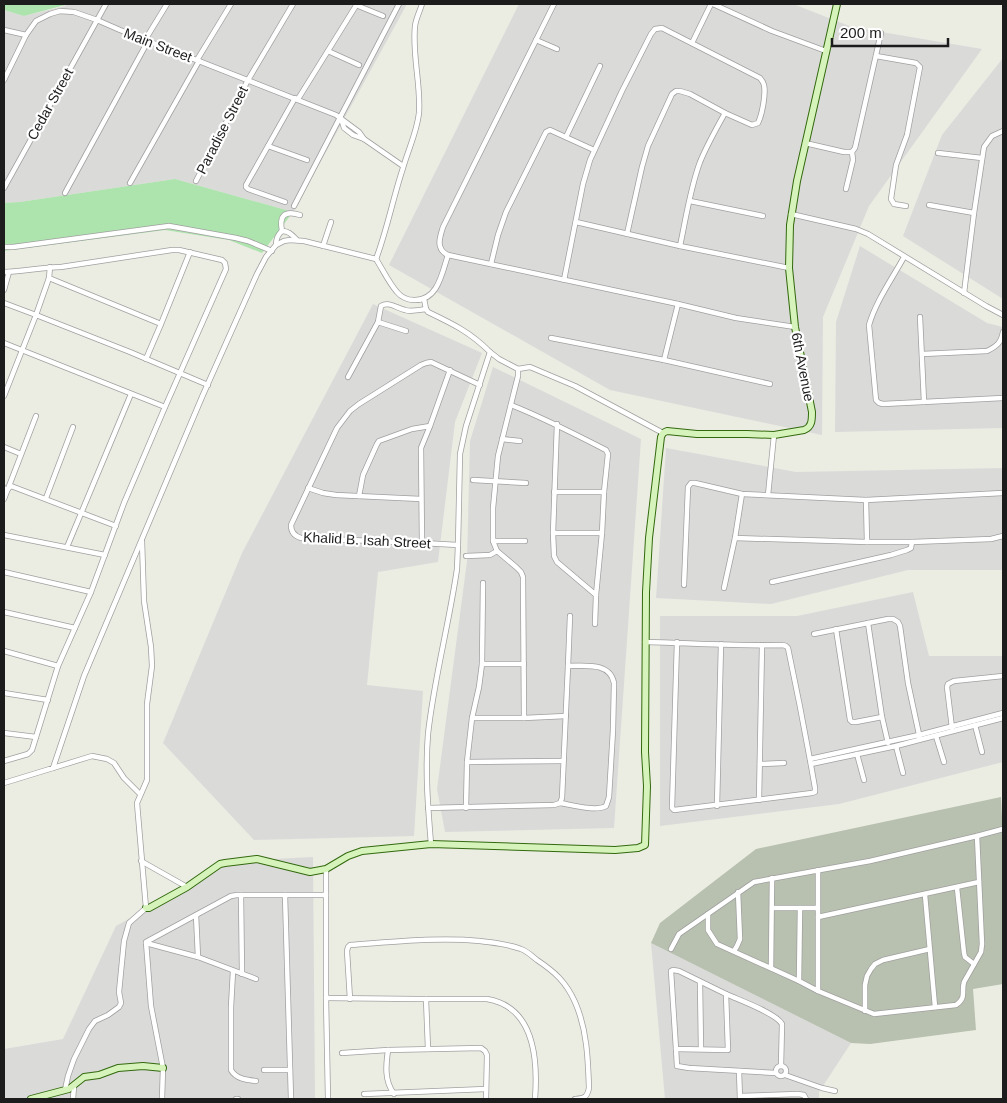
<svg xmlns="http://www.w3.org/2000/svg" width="1007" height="1103" font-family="Helvetica,sans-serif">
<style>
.residential{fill:#dadad9}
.construction{fill:#b8c0af}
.grass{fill:#ade3ad}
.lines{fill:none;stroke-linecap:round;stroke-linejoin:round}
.street-casing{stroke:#a0a0a0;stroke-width:6}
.secondary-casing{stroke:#33690e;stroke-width:8}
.street{stroke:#fff;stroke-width:4.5}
.secondary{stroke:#d5f3bb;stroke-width:6}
.labels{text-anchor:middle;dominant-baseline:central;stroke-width:4.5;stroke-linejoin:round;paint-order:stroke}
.street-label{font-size:14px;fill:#1c1c1c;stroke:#fff}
</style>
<rect width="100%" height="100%" fill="#ebede3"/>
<!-- residential -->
<g class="residential">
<path d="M67,4h340l-114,208 -118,-33 -155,23 -16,1v-193l20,6 41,-10z"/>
<path d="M519,4h274l59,23 130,22 -113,157 -46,111 -1,118 -212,-45 -221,-125z"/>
<path d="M1003,58v241l-100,-63 39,-101z"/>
<path d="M860,246l127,77 16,4v101l-168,4 1,-110z"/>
<path d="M373,304l109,49 -27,69 -17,140 -60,10 -11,113 56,6 -9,145 -160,4 -91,-97 79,-190z"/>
<path d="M493,367l148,72 -27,389 -169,4 -8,-43 30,-228 3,-120z"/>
<path d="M666,448l130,24 207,-4v102h-95l-137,34 -115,-6z"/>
<path d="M913,592l16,64h74v106l-164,42 -179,22v-210h137z"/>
<path d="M313,857l2,242h-311v-50l59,-10 53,-113 117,-65z"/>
<path d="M651,943l200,100 -32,49v7h-154z"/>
</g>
<!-- construction -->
<path class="construction" d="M1001,797l2,39v148l-30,5 3,41 -106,14 -19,-1 -200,-100 9,-20 96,-74z"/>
<!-- grass -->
<g class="grass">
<path d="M4,4h63l-2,1 -41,11 -20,-6z"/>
<path d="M175,179l118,33 -31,41 -33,-13 -64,-10 -161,21v-48l16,-1z"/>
</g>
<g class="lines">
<!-- street casing -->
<g class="street-casing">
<g id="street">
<path d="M554,4l-111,223c-3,10 -8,22 5,28l230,49 58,14 59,9"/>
<path d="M713,4l59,27 54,20"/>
<path d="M356,5l27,11"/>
<path d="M4,30l22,5"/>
<path d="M145,40l22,-36"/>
<path d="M536,40l21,9"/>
<path d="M692,43l19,-39"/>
<path d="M328,51l31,14"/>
<path d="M876,56l40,7 4,4 -13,68 -11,30 -5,34 3,5 12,2"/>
<path d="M197,60l34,-56"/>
<path d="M4,80l22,-45 10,-14 14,-7 10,-3 14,1 23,8 23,10 216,85 23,17 5,7"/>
<path d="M298,99l59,-95"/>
<path d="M341,118l3,10 9,7 11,4 39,27"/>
<path d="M566,137l34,-71"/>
<path d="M805,143l39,9h8"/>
<path d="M268,146l39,14"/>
<path d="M938,153l44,5"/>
<path d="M196,181l52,-101 45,-76"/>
<path d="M130,183l69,-122"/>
<path d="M4,188l102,-184"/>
<path d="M846,189l7,-29 -1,-8 3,-4 26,-115"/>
<path d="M65,193l83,-152"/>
<path d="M690,201l73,15"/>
<path d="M285,202l-37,-13 -2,-2v-2l49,-87"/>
<path d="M929,205l45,8"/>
<path d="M294,206l105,-202"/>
<path d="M791,214l65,15 12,5 118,72 17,9"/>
<path d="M576,222l104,24 109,22"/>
<path d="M282,231c-3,-15 2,-21 18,-16"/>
<path d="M282,231c7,0 10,4 15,9"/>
<path d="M276,245c0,-6 1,-10 6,-14"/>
<path d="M323,246l8,-24"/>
<path d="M680,246c6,-28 10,-57 20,-84 7,-17 16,-33 25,-49"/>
<path d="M4,247h9l156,-21 67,12 12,3 24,10"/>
<path d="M904,257c-12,22 -28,44 -35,68l7,75 3,3 4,1 120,-6"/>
<path d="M376,259c11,-29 17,-61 27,-91 5,-18 14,-36 16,-55 2,-29 -7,-58 -4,-87 1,-8 5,-15 7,-22"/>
<path d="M491,264l7,-29 8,-23 40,-80 4,-2 44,20"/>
<path d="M4,272c19,0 37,-5 57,-5l111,-17h7l43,10 3,3 1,6 -61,138 -41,96 -33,89 -33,74 -26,84 -4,4 -24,7"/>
<path d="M49,278l112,46"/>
<path d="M564,280l19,-96 7,-24 32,-69 29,-57 4,-5 7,-1 98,50c2,3 3,3 4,7 2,9 -2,30 -6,38l-6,2 -27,-12 -35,-19 -10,-3h-4l-4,3 -24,52 -6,21 -15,67"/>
<path d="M4,290l5,-18"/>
<path d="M964,293l10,-80 10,-66 8,-11 11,-5"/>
<path d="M424,299l2,10 2,3c25,12 42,20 62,40l-24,74 -6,28 -2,91 -1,24c-8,55 -23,110 -29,165 -3,37 0,74 3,110"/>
<path d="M4,303l32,12 13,-37 1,-11"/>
<path d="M920,317l4,85"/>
<path d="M378,322l28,9"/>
<path d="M551,338l113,22 106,24"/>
<path d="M4,343l161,64"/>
<path d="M490,352l9,7 19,10v7l-20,80 -5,52v33l4,10 19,16 5,5 2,5 1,141"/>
<path d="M922,354l65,-3c10,-5 14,-8 16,-19"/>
<path d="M146,359l15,-35 29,-72"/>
<path d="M664,360l14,-56"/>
<path d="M518,369l12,-2 45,19 88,47"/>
<path d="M348,377l30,-55 3,-16c8,-5 15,2 24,4 6,2 14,0 21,-1"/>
<path d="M4,396l32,-81 94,37 78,33"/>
<path d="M511,405c33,13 64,29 95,45l2,4 -4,38 -2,41 -6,62 -39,-33 -3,-6 -1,-23 4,-109"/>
<path d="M502,439l18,2"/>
<path d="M4,447l17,7"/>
<path d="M473,480l53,3"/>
<path d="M4,488l3,2 4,-4 105,40"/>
<path d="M308,488l15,5 13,2 85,4"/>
<path d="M554,492h50"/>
<path d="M768,495l6,-60"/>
<path d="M359,496l4,-21 14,-31 2,-3 33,-12 18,-3"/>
<path d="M46,498l27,-71"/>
<path d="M4,499l32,-83"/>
<path d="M866,500l1,42"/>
<path d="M553,533h49"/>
<path d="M4,535l101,20"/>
<path d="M735,538l132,4h45l79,-3 12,-3"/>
<path d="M493,541h32"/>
<path d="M422,543l-1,-95 9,-22 20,-56"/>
<path d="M458,545l-36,-2 -121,-5c-7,-2 -10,-6 -10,-13l46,-97 13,-17 9,-7 62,-39 5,-2 5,-1 49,23"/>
<path d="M67,547l64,-153"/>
<path d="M466,556l24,-1 7,-4"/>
<path d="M4,572l87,20"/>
<path d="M772,582l119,-27 16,-5 4,-2 1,-6"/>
<path d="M684,585l4,-98 3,-4h4l47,11 124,6 137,-7"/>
<path d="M724,588l11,-50 7,-44"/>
<path d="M4,612l71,16"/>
<path d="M868,623l14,94 6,26"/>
<path d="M595,624l1,-29"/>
<path d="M836,629l14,91 2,2h4l26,-5"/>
<path d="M814,634l74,-15h5l5,3 2,4 8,57 12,56"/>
<path d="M645,642c46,1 92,4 138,3l3,1 2,2c10,47 19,94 27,140v4l-3,1 -138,17 -2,-2 5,-166"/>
<path d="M4,651l54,15"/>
<path d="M482,664h42"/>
<path d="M4,693l44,7"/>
<path d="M472,718h52l42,-2"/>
<path d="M975,725l7,27"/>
<path d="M952,728l-5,-41 1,-3 6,-3 49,-5"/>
<path d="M4,733l32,4"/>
<path d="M936,736l8,26"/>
<path d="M896,746l7,27"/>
<path d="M857,754l7,26"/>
<path d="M810,759l109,-24 84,-22"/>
<path d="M467,762l96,-1"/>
<path d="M760,764l24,-1"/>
<path d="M811,764l85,-18 107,-28"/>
<path d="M53,768l39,-12 15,3 7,4 10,15 16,16"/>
<path d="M4,783l49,-15 31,-92 118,-279 55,-123 9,-17 10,-12 8,-4 6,-1 14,1 72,18c7,11 13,24 21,33 4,5 11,8 17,8 24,1 28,-27 34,-45"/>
<path d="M759,800l3,-155"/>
<path d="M560,803c12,2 36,9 46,3l3,-9 4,-67 1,-47c-4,-21 -29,-17 -46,-17"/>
<path d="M717,806l4,-162"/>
<path d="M428,808l126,-3 6,-2 2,-5 6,-132 2,-50"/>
<path d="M466,808l1,-46 5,-44 7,-31 3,-23 1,-81"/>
<path d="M977,836l26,-7"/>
<path d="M141,861l46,26"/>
<path d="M326,869v129l2,101"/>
<path d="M957,888l7,65 1,4 9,7"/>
<path d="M241,895l1,79"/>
<path d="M285,895l6,204"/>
<path d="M925,895l10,112"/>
<path d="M772,908h46"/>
<path d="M708,914v16l9,14 82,37 19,10v-121"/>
<path d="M196,915l2,42"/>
<path d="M818,917l161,-35"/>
<path d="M146,943l52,14 58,22"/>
<path d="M671,949l8,-15 75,-52 116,-21 107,-25 5,108 -1,8 -17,30c-3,11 3,15 -8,23l-82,9 -56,-23"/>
<path d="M734,951l3,-5 3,-7 -2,-47"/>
<path d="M771,968l1,-90"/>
<path d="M673,970l6,1 47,23 2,56 -52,-1 -5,-78z"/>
<path d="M233,971l-2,36v63c5,9 16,10 25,11"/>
<path d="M799,981l1,-73"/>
<path d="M700,982l1,67"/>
<path d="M726,994c13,6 50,19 56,30l-1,42"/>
<path d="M326,998l90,1h71c48,8 51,61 48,100"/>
<path d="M350,999l-3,-48 1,-4 2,-2c43,-3 87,-8 130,-4 14,2 28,3 41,8 6,2 11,7 16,11 18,12 29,22 38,42 12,27 13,57 14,86 -2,10 -5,10 -14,11"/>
<path d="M426,999l2,50"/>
<path d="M865,1011v-26l2,-9 4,-7 4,-5 8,-4 47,-11"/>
<path d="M676,1049l1,17 12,2 87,5"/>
<path d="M388,1050c-2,15 -4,30 6,44"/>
<path d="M342,1053l46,-3 93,-2 4,3 2,4 -1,44"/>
<circle cx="781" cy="1071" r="5"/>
<path d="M264,1070h26"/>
<path d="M739,1071l1,28"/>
<path d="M785,1075l37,13 13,3"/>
<path d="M65,1090l3,-14 6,-17 15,-30 6,-8 13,-6 11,-8 2,-4 -2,-11 5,-51 5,-18 17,-15 -9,-105 10,-23v-76l5,-38 -1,-19 -7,-46 -2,-60"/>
<path d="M364,1094l122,-5"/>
<path d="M740,1096l58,-2 6,1 2,4"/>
<path d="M73,1099l1,-13"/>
<path d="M162,1099l1,-31 -12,-62 -5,-64 85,-46 6,-1h89"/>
<path d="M236,1099h2"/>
</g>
</g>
<!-- secondary casing -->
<g class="secondary-casing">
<g id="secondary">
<path d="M146,908h3l38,-21 33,-23 5,-1 32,-4 53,13 16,-3 22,-13 14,-5 69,-7 184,6 23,-2 7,-3 2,-59 -2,-34 1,-160 3,-54 12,-101 2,-4 4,-2 30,3h50l27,1 30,-5c8,-3 8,-10 8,-18l-17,-85 -6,-59 1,-43 7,-44 40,-177"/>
<path d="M31,1099l38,-10 15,-12 15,-2 19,-7 25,-2 20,2"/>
</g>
</g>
<!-- street -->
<use href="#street" class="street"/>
<!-- secondary -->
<use href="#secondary" class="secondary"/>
</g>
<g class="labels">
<!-- street labels -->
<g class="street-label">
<text transform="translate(158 45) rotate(21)">Main Street</text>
<text transform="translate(50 104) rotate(-61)">Cedar Street</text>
<text transform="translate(222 130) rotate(-63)">Paradise Street</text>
<text transform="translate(803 367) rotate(79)">6th Avenue</text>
<text transform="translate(367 540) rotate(3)">Khalid B. Isah Street</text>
</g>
</g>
<!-- border -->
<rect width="1007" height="1103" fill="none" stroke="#1c1c1c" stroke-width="10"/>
<!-- scale -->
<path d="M832 38v8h116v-8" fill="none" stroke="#1c1c1c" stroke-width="2.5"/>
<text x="840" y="38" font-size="15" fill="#1c1c1c" stroke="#ffffff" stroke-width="4" paint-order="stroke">200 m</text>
</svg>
